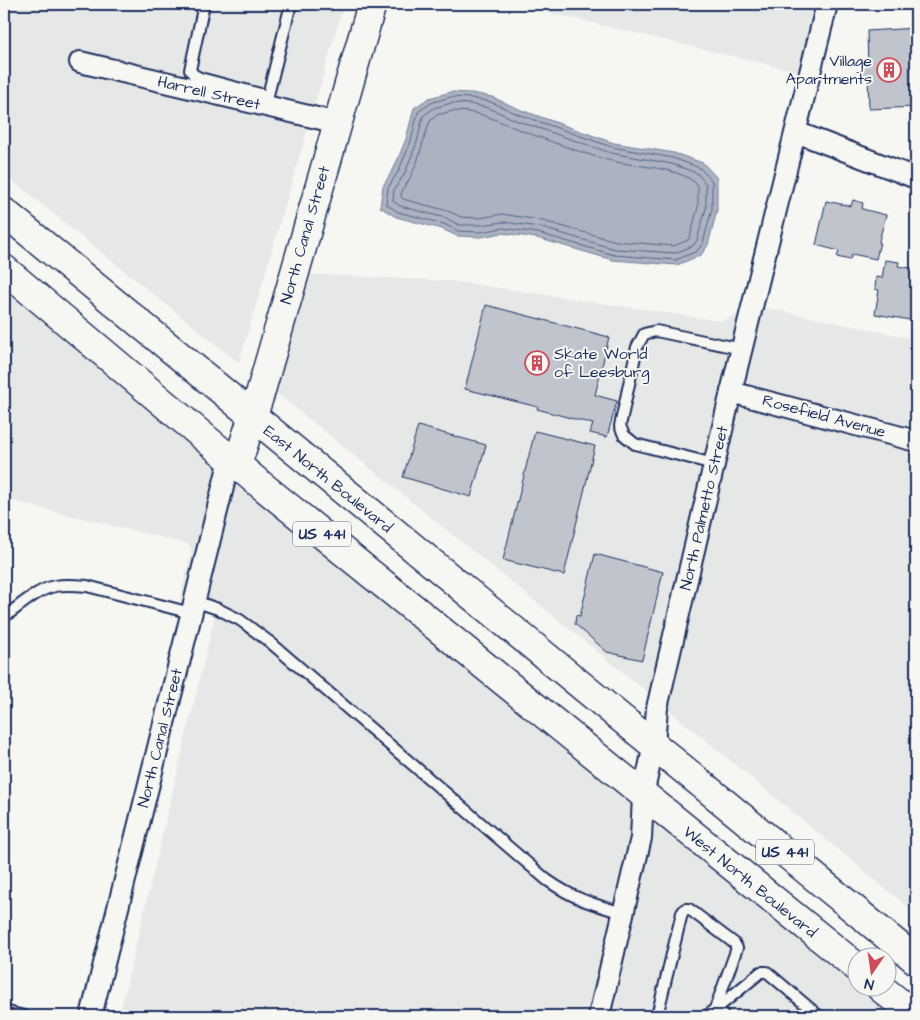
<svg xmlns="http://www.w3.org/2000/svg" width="920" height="1020" font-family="'Architects Daughter',sans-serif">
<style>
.built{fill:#e6e7e7}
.water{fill:#abb2c0;stroke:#717e99}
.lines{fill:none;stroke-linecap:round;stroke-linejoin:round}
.shore{stroke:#556385;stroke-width:1}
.building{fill:#c0c4cd;stroke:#1b2f5e}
.lane-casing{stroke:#1b2f5e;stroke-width:14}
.street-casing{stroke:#1b2f5e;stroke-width:24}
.secondary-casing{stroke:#1b2f5e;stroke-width:31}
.primary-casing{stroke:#1b2f5e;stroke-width:31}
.lane{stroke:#f6f6f2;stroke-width:10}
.street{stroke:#f6f6f2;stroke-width:20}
.secondary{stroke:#f6f6f2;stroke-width:28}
.primary{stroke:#f6f6f2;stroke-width:28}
.labels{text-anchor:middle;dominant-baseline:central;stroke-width:4;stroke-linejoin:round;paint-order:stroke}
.shield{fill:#f6f6f2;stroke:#5d6b8a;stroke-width:1}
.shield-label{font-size:15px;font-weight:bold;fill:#1b2f5e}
.poi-label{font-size:16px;fill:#1b2f5e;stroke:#f6f6f2;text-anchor:end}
.street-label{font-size:16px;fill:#1b2f5e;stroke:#f6f6f2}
</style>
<rect width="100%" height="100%" fill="#f6f6f2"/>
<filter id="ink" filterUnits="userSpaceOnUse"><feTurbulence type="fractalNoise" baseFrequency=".02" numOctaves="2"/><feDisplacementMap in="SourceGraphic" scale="10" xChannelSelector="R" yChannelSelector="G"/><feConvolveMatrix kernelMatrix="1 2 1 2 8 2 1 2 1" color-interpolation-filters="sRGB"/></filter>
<g filter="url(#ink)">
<!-- built -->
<g class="built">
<path d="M4,4h340l-105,359 -235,-189z"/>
<path d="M512,4h316l-16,71z"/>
<path d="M305,274l147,7 269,40 40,-14 155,32v575l-271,-224 -373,-301z"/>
<path d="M4,283l206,173 -1,4 8,2 640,520 1,6h6l36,28h-781l97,-405 -36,-11 11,-46v-6l-3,-4 -184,-45z"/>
</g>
<!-- water -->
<path class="water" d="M451,92l21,1 20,4 29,13 93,33 60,10 29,10 14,15v32l-9,35 -7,10 -24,10 -64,-5 -76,-22 -35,-5 -21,4 -24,-1 -15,-7 -46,-12 -16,-10 3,-21 11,-18 12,-29 8,-31 15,-10z"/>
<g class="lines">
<!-- shore -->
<g class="shore">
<path d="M451,97l20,1 20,4 29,13 92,32 61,11 27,10 12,13v28l-9,34 -6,8 -21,9 -62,-5 -76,-22 -35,-5 -22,4 -23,-1 -14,-7 -46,-12 -12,-8 2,-16 11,-18 12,-29 7,-29 13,-9z"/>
<path d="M452,103l18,1 19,4 29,13 93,32 61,11 25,9 9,11v24l-9,32 -4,6 -18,7 -60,-4 -76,-22 -35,-5 -24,3h-21l-13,-7 -46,-12 -7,-5 1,-11 11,-17 12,-31 6,-26 11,-8z"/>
<path d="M453,111c26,0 38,7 62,17 29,11 63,24 93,32 24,7 75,6 90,26v21l-8,30 -2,3 -14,6 -58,-5 -77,-21 -37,-6 -22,4 -19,-1 -13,-6 -45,-12 -2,-2c0,-8 7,-14 10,-21 9,-18 12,-37 19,-55l7,-6z"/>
</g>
</g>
<!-- building -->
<g class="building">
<path d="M916,28v79l-47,2 -1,-33h-6l-1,-12h7l-1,-33z"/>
<path d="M853,200l10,3 -1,6 24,6 -7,26 1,1 -4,17 -24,-5 -2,6 -13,-3 2,-6 -23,-6 10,-44 25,5z"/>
<path d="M885,260l14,2 -1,4 18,3v52l-41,-7 4,-24 -4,-1 1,-12 6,1z"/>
<path d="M486,305l123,32 -14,58 22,6 -10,36 -17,-4 3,-9 -56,-15 1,-2 -73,-18z"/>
<path d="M418,426l68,19 -15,52 -68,-20z"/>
<path d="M535,431l60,15 -31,129 -61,-15z"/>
<path d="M595,554l68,18 -21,88 -35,-8 -32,-28 1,-9 4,1z"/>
</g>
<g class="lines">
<!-- lane casing -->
<g class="lane-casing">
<g id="lane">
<path d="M204,4l-14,66 4,5 6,3 68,18"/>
<path d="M266,103l25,-99"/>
<path d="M714,464l-79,-20 -11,-9 -4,-9 17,-79 7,-13 12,-3 86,18"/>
<path d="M194,601l24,8 22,11 31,23 276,237c27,19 45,24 76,33"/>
<path d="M4,617c15,-10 32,-27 51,-31 10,-2 22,-1 32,0l104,27"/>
<path d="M716,1009l45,-37h6l52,44"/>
<path d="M4,1011l20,5"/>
<path d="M657,1016l25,-103 3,-4h4l45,34 3,5 -22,61"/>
<path d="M707,1016l8,-7 9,7"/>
</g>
</g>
<!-- street casing -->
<g class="street-casing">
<g id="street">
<path d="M80,62l258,61"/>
<path d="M796,132l120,46"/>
<path d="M731,392l185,49"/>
<path d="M91,1016l139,-557"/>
<path d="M599,1016l42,-178 2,-42 11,-52 3,-36 74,-316 96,-388"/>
</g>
</g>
<!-- secondary casing -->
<g class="secondary-casing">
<path id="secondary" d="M237,465l23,-71 112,-390"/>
</g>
<!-- primary casing -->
<g class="primary-casing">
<g id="primary">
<path d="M4,212l912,748"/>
<path d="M4,269l251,211 603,488"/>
<path d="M881,988l35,28"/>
</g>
</g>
<!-- lane -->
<use href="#lane" class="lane"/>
<!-- street -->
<use href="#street" class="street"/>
<!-- secondary -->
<use href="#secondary" class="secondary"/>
<!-- primary -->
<use href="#primary" class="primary"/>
</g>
</g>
<!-- icons -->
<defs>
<g id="building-ring" transform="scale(1.25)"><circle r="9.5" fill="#f6f6f2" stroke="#d1495b" stroke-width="1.5"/><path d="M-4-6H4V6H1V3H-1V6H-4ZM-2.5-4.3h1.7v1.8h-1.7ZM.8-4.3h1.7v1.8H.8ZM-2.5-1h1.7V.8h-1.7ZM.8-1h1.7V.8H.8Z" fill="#d1495b"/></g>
</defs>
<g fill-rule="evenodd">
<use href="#building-ring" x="889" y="70"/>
<use href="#building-ring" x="537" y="363"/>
</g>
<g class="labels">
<!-- shield labels -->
<g class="shield">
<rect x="293" y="521.5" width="58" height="25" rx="4"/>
<rect x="756" y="839.5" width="58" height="25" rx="4"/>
</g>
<g class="shield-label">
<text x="322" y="534">US 441</text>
<text x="785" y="852">US 441</text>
</g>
<!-- poi labels -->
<g class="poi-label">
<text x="872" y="61">Village<tspan x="872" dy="18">Apartments</tspan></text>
<text x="554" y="354" text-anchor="start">Skate World<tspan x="554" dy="18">of Leesburg</tspan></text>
</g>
<!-- street labels -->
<g class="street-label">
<text transform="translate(209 93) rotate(13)">Harrell Street</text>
<text transform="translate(305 235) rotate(-74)">North Canal Street</text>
<text transform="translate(824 416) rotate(15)">Rosefield Avenue</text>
<text transform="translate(328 479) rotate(39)">East North Boulevard</text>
<text transform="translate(704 508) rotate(-77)">North Palmetto Street</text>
<text transform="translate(160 738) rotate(-76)">North Canal Street</text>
<text transform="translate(750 882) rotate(39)">West North Boulevard</text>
</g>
</g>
<!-- margin -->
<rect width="920" height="1020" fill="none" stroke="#f6f6f2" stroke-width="20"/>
<rect x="10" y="10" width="900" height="1000" fill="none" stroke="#1b2f5e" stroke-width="2" filter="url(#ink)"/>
<!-- north arrow -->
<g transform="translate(872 972) rotate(193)"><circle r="24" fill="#f6f6f2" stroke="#9ea6b7"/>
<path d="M0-4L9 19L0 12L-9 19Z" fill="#d1495b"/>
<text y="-8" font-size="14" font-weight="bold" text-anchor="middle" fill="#1b2f5e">N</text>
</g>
</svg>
